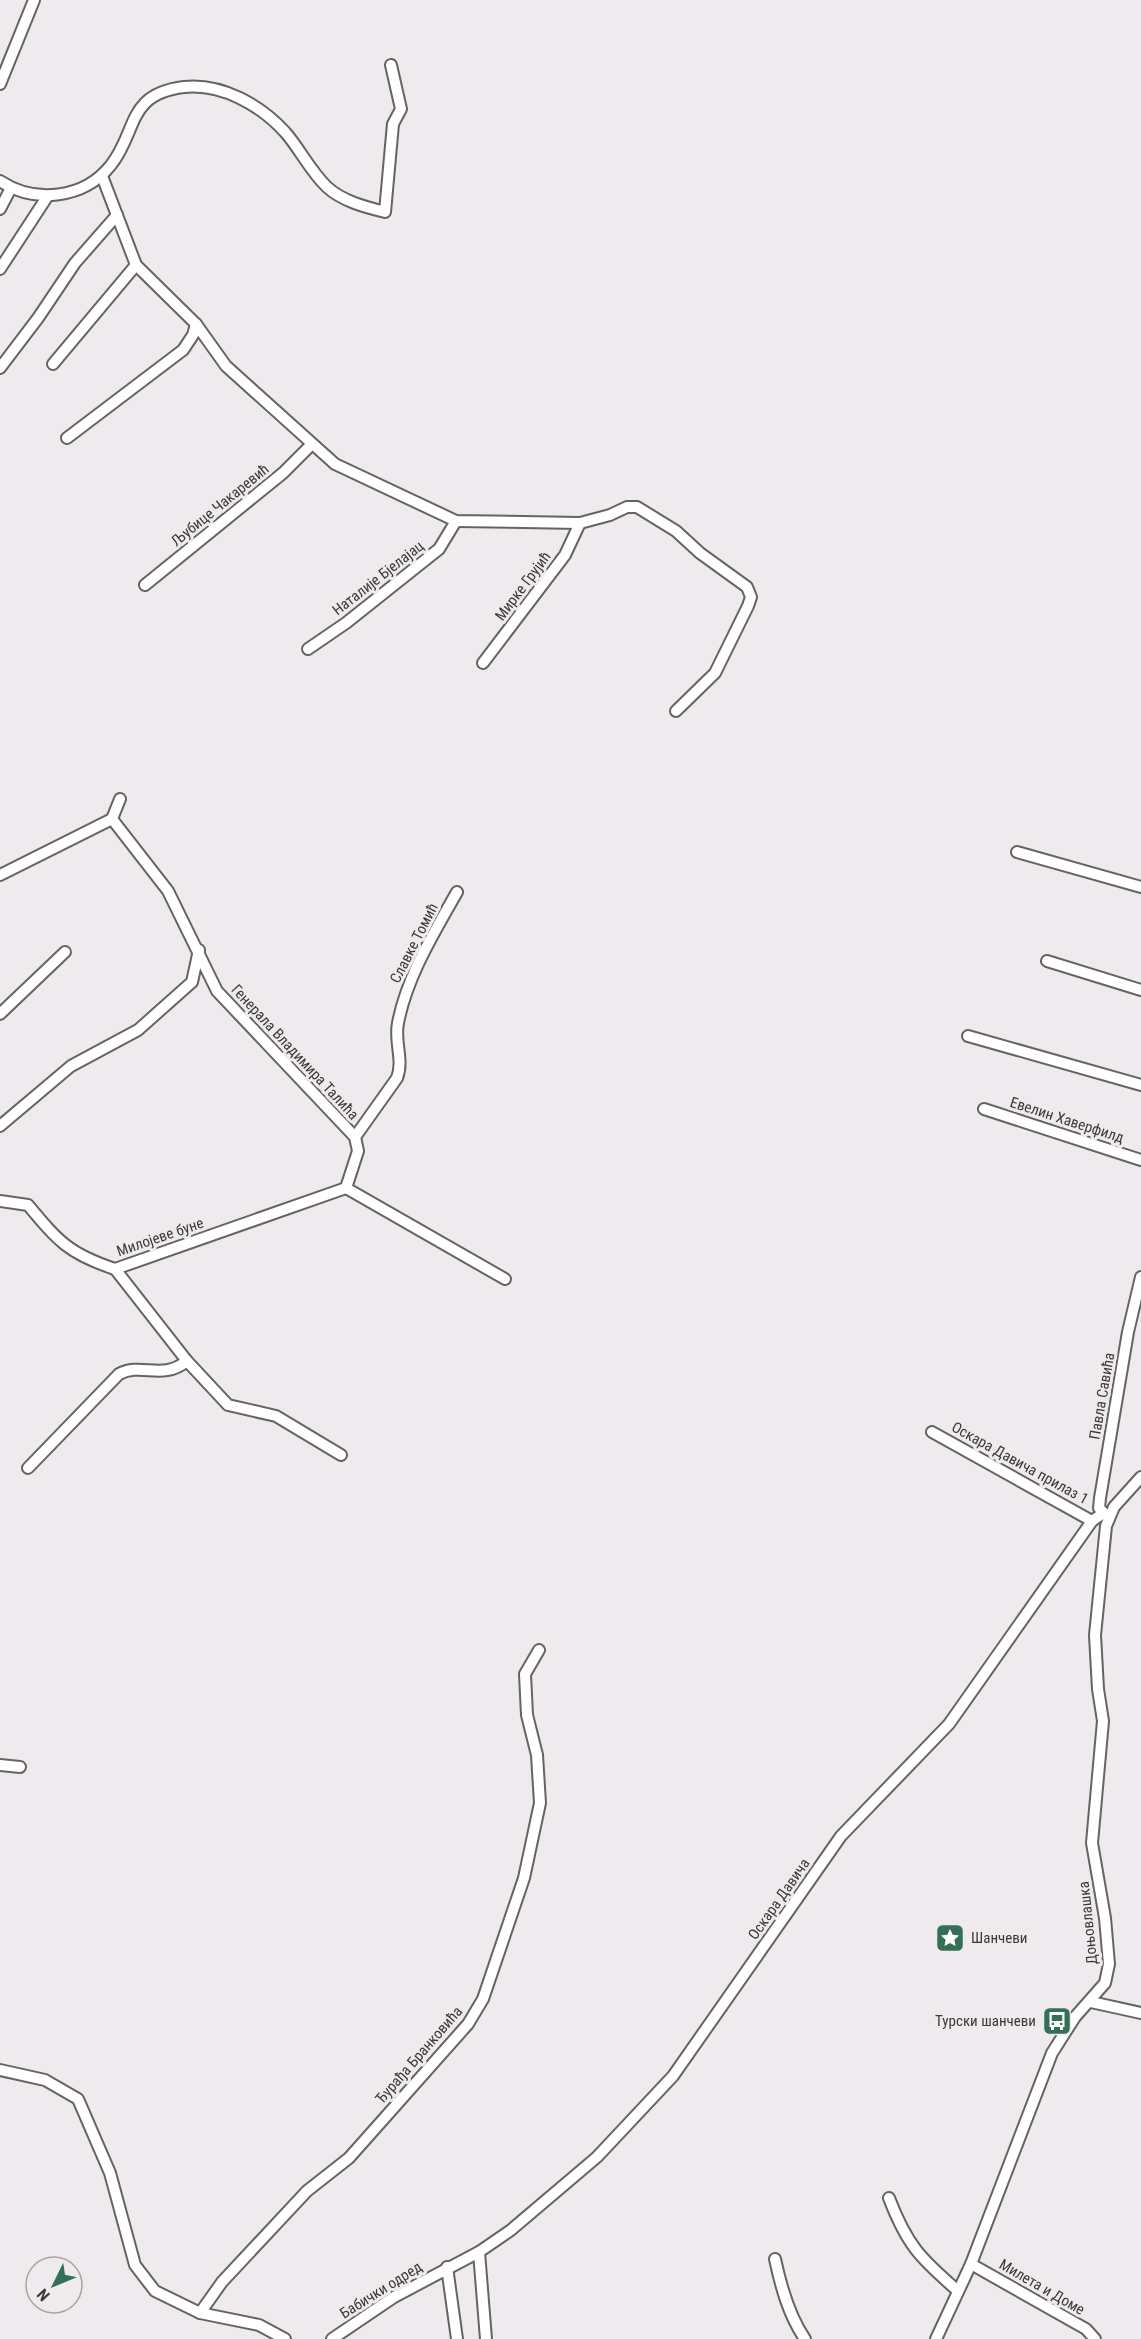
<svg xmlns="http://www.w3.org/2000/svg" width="1141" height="2339" font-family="'Roboto Condensed',sans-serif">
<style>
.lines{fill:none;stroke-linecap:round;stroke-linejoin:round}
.street-casing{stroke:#666364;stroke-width:14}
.street{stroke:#fff;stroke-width:10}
.labels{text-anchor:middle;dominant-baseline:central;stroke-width:6;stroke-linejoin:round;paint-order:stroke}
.street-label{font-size:15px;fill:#3a3839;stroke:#efeaed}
.poi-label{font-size:15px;fill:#3a3839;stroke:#efeaed;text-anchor:start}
</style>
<rect width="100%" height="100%" fill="#efeaed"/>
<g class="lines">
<!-- street casing -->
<g class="street-casing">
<g id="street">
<path d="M0,84l34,-84"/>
<path d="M102,176l34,89 60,59 30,42 109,98 121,57 124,2 30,-8 17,-8h10l39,24 24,22 47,34 4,10 -3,9 -33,67 -39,38"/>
<path d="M0,181c35,23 84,18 111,-16 27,-34 15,-71 73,-78 38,-4 76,18 101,45 15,17 25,39 42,55 15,14 38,20 58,25l8,-88 8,-15 -10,-44"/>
<path d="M0,209l11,-21"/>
<path d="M0,269l47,-72"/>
<path d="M53,364l83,-99"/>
<path d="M0,368l38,-50 37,-55 42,-48"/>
<path d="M67,438l116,-88 10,-15 3,-11"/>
<path d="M145,585l138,-112 28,-28"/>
<path d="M308,649l38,-26 93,-74 17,-28"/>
<path d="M483,663l82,-108 15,-32"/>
<path d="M120,799l-8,20 56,72 49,100 138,146 3,14 -12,37"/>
<path d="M1017,852l124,35"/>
<path d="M0,875l112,-56"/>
<path d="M1047,961l94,29"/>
<path d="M0,1014l65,-62"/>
<path d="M968,1036l173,49"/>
<path d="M984,1109l157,51"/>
<path d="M0,1126l71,-60 67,-36 54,-48 7,-32"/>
<path d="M355,1137l42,-59c7,-18 -3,-36 1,-55 9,-47 36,-90 59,-131"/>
<path d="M346,1188l159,91"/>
<path d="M0,1201l28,4c30,36 41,49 87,64l231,-81"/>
<path d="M115,1269l72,92 41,44 48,11 65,39"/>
<path d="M932,1432l160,89"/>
<path d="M28,1468l91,-94c23,-12 43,7 68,-13"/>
<path d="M1108,1517l-9,-9 1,-10 28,-166 13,-55"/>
<path d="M0,1765l20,2"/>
<path d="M1091,2002l50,11"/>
<path d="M0,2070l45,10 33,19 32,74 25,92 20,26 45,22 59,12 26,14"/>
<path d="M889,2198c18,47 31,60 69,93"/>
<path d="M479,2252l7,87"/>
<path d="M775,2259c6,28 14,57 30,80"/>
<path d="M971,2264l115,65 9,10"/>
<path d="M447,2267l10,72"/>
<path d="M200,2313l22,-31 85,-91 42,-33 119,-134 15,-25 41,-121 16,-75 -3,-48 -10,-40 -2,-41 14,-24"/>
<path d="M332,2339l62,-42 85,-45 32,-22 86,-73 76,-81 168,-240 108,-112 143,-203 10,-7"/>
<path d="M936,2339l35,-75 81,-211 23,-36 30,-34 4,-19 -4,-46 -13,-75 11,-122 -5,-32 -3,-54 11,-109 8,-19 27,-30"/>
</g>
</g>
<!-- street -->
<use href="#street" class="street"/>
</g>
<!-- icons -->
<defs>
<g id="sight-square" transform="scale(1.5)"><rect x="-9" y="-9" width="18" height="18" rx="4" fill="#346f58" stroke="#efeaed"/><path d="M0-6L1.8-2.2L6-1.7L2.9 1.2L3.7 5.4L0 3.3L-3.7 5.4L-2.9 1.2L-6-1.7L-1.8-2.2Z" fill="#fff"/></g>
<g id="bus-square" transform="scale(1.5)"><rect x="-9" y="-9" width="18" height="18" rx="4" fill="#346f58" stroke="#efeaed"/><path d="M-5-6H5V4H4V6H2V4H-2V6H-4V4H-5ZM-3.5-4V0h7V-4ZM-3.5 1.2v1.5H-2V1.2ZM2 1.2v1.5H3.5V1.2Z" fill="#fff"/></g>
</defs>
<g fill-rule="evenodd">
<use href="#sight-square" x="950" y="1938"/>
<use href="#bus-square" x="1057" y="2021"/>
</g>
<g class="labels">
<!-- street labels -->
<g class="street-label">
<text transform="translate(220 505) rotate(-39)">Љубице Чакаревић</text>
<text transform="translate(378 578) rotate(-38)">Наталије Бјелајац</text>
<text transform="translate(523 586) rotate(-53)">Мирке Грујић</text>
<text transform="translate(414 943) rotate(-63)">Славке Томић</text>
<text transform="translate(295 1052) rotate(47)">Генерала Владимира Талића</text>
<text transform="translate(1067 1120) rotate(18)">Евелин Хаверфилд</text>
<text transform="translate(160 1237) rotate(-19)">Милојеве буне</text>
<text transform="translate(1102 1396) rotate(-80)">Павла Савића</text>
<text transform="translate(1020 1463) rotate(29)">Оскара Давича прилаз 1</text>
<text transform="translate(779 1899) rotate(-55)">Оскара Давича</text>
<text transform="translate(1088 1923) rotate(-96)">Доњовлашка</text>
<text transform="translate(419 2055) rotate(-49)">Ђурађа Бранковића</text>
<text transform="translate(1042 2287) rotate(30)">Милета и Доме</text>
<text transform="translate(381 2290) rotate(-32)">Бабички одред</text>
</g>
<!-- poi labels -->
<g class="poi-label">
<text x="971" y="1938">Шанчеви</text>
<text x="1036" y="2021" text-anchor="end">Турски шанчеви</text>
</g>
</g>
<!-- north arrow -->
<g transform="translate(54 2285) rotate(227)"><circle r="28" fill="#efeaed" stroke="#a7a3a5" stroke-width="1.5"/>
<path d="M0-4.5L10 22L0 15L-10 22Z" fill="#346f58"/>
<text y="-9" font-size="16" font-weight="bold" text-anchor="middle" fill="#3a3839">N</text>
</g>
</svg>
